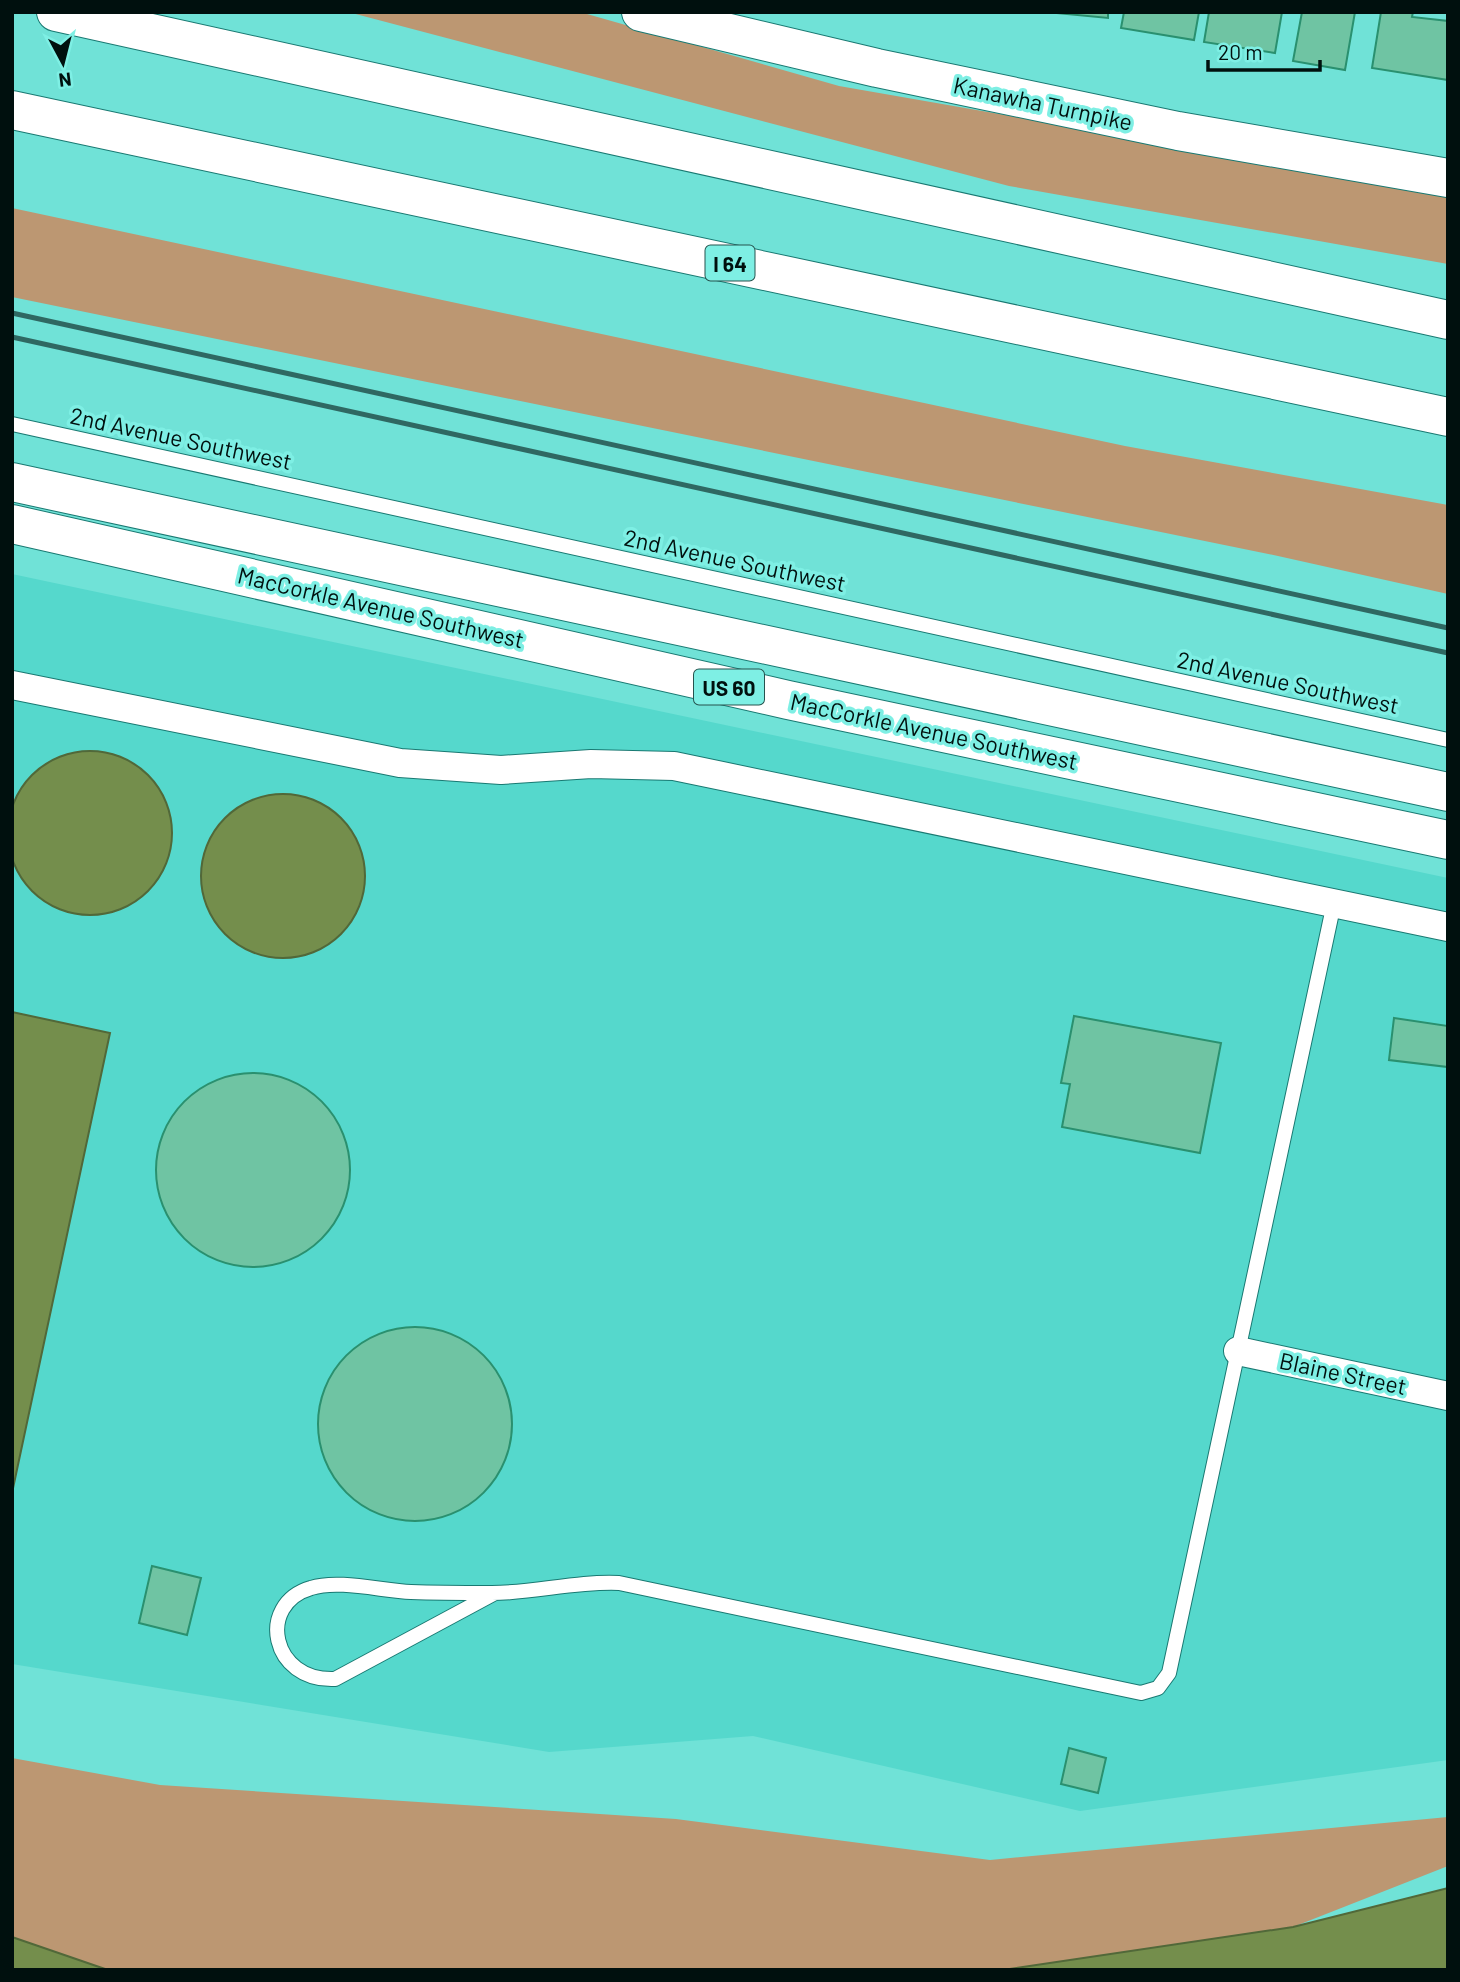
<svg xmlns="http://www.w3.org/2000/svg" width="1460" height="1982" font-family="Barlow,sans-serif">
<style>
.built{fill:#55d8cc}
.green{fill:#bc9772}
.water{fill:#748e4c;stroke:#516839;stroke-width:2}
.building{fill:#6fc4a3;stroke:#2a906f;stroke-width:2}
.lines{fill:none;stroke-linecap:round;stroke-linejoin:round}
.lane-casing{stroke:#197972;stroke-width:16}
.street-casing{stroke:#197972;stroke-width:30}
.secondary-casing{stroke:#197972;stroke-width:40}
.primary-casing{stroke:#197972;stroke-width:40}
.highway-casing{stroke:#197972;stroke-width:40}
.lane{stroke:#fff;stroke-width:14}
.street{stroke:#fff;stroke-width:28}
.secondary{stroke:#fff;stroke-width:38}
.primary{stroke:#fff;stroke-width:38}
.highway{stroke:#fff;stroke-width:38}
.rail{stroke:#2f6862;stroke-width:5}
.labels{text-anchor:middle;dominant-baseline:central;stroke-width:7;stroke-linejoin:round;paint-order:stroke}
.shield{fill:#7eefe4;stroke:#26534e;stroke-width:2}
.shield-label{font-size:21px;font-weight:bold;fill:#00100e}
.street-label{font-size:23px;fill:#00100e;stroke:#7eefe4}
</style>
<rect width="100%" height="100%" fill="#70e2d7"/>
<!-- built -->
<path class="built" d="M12,574l1436,304v882l-368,51 -327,-75 -204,16 -537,-88z"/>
<!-- green -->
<g class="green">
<path d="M348,12h232l259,74 609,106v72l-439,-78z"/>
<path d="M12,208l1113,238 323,59v89l-170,-38 -1266,-259z"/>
<path d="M12,1758l148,27 516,34 314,41 458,-43v49l-155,61 -290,43h-895l-96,-33z"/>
</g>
<!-- water -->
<g class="water">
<circle cx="90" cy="833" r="82"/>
<circle cx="283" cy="876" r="82"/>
<path d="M12,1012l98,21 -98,460z"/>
<path d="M1448,1888v82h-445l290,-43z"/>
<path d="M12,1937l96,33h-96z"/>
</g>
<!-- building -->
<g class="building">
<path d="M1046,12h62v6z"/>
<path d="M1124,12h75l-5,28 -73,-12z"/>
<path d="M1209,12h73l-7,41 -71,-11z"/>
<path d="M1302,12h53l-10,58 -52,-9z"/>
<path d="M1381,12h32l-1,5 36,4v59l-76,-12z"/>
<path d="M1074,1016l147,27 -21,110 -138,-26 8,-43 -9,-1z"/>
<path d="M1394,1018l54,8v41l-59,-7z"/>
<circle cx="253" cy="1170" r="97"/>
<circle cx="415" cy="1424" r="97"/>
<path d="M152,1566l49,12 -14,57 -48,-12z"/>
<path d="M1069,1748l37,10 -8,35 -37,-9z"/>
</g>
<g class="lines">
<!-- lane casing -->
<g class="lane-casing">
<g id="lane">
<path d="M12,424l1436,316"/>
<path d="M495,1593l-160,86c-64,3 -79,-75 -24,-91 27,-9 72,3 100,4 27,1 54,1 81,1 42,0 84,-12 127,-10l522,110 17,-5 11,-15 165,-770"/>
</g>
</g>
<!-- street casing -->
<g class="street-casing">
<g id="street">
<path d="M12,685l388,78 101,7 90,-6 83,2 774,161"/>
<path d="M1238,1351l210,45"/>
</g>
</g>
<!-- secondary casing -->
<g class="secondary-casing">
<path id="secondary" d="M641,12l236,56 301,63 270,47"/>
</g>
<!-- primary casing -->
<g class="primary-casing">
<g id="primary">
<path d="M12,482l1436,310"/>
<path d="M12,524l776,176 660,140"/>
</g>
</g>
<!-- highway casing -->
<g class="highway-casing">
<g id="highway">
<path d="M56,12l1392,308"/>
<path d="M12,110l1436,307"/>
</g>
</g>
<!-- lane -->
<use href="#lane" class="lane"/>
<!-- street -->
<use href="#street" class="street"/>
<!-- secondary -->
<use href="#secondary" class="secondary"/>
<!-- primary -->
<use href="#primary" class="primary"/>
<!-- highway -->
<use href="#highway" class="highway"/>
<!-- rail -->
<g class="rail">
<path d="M12,313l1436,315"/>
<path d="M12,337l1436,316"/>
</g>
</g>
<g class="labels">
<!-- shield labels -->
<g class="shield">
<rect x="705.5" y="245.5" width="49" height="35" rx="5"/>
<rect x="694" y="669.5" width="70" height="35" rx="5"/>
</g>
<g class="shield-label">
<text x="730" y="263">I 64</text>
<text x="729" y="687">US 60</text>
</g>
<!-- street labels -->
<g class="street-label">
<text transform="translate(1043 103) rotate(12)">Kanawha Turnpike</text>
<text transform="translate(181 438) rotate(12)">2nd Avenue Southwest</text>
<text transform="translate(735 560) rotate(12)">2nd Avenue Southwest</text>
<text transform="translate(381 607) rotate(13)">MacCorkle Avenue Southwest</text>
<text transform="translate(1288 682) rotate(12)">2nd Avenue Southwest</text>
<text transform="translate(934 731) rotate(12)">MacCorkle Avenue Southwest</text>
<text transform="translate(1343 1373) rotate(12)">Blaine Street</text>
</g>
</g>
<!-- border -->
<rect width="1460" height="1982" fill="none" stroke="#00100e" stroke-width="28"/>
<!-- north arrow -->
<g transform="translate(63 63) rotate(173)" stroke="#7eefe4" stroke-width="5" paint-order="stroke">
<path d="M0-5L12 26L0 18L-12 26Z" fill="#00100e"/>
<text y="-10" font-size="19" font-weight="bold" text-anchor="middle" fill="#00100e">N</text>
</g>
<!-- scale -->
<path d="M1208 60v10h112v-10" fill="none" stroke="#00100e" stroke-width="3.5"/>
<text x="1218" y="60" font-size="21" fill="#00100e" stroke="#7eefe4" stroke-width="5" paint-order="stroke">20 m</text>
</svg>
